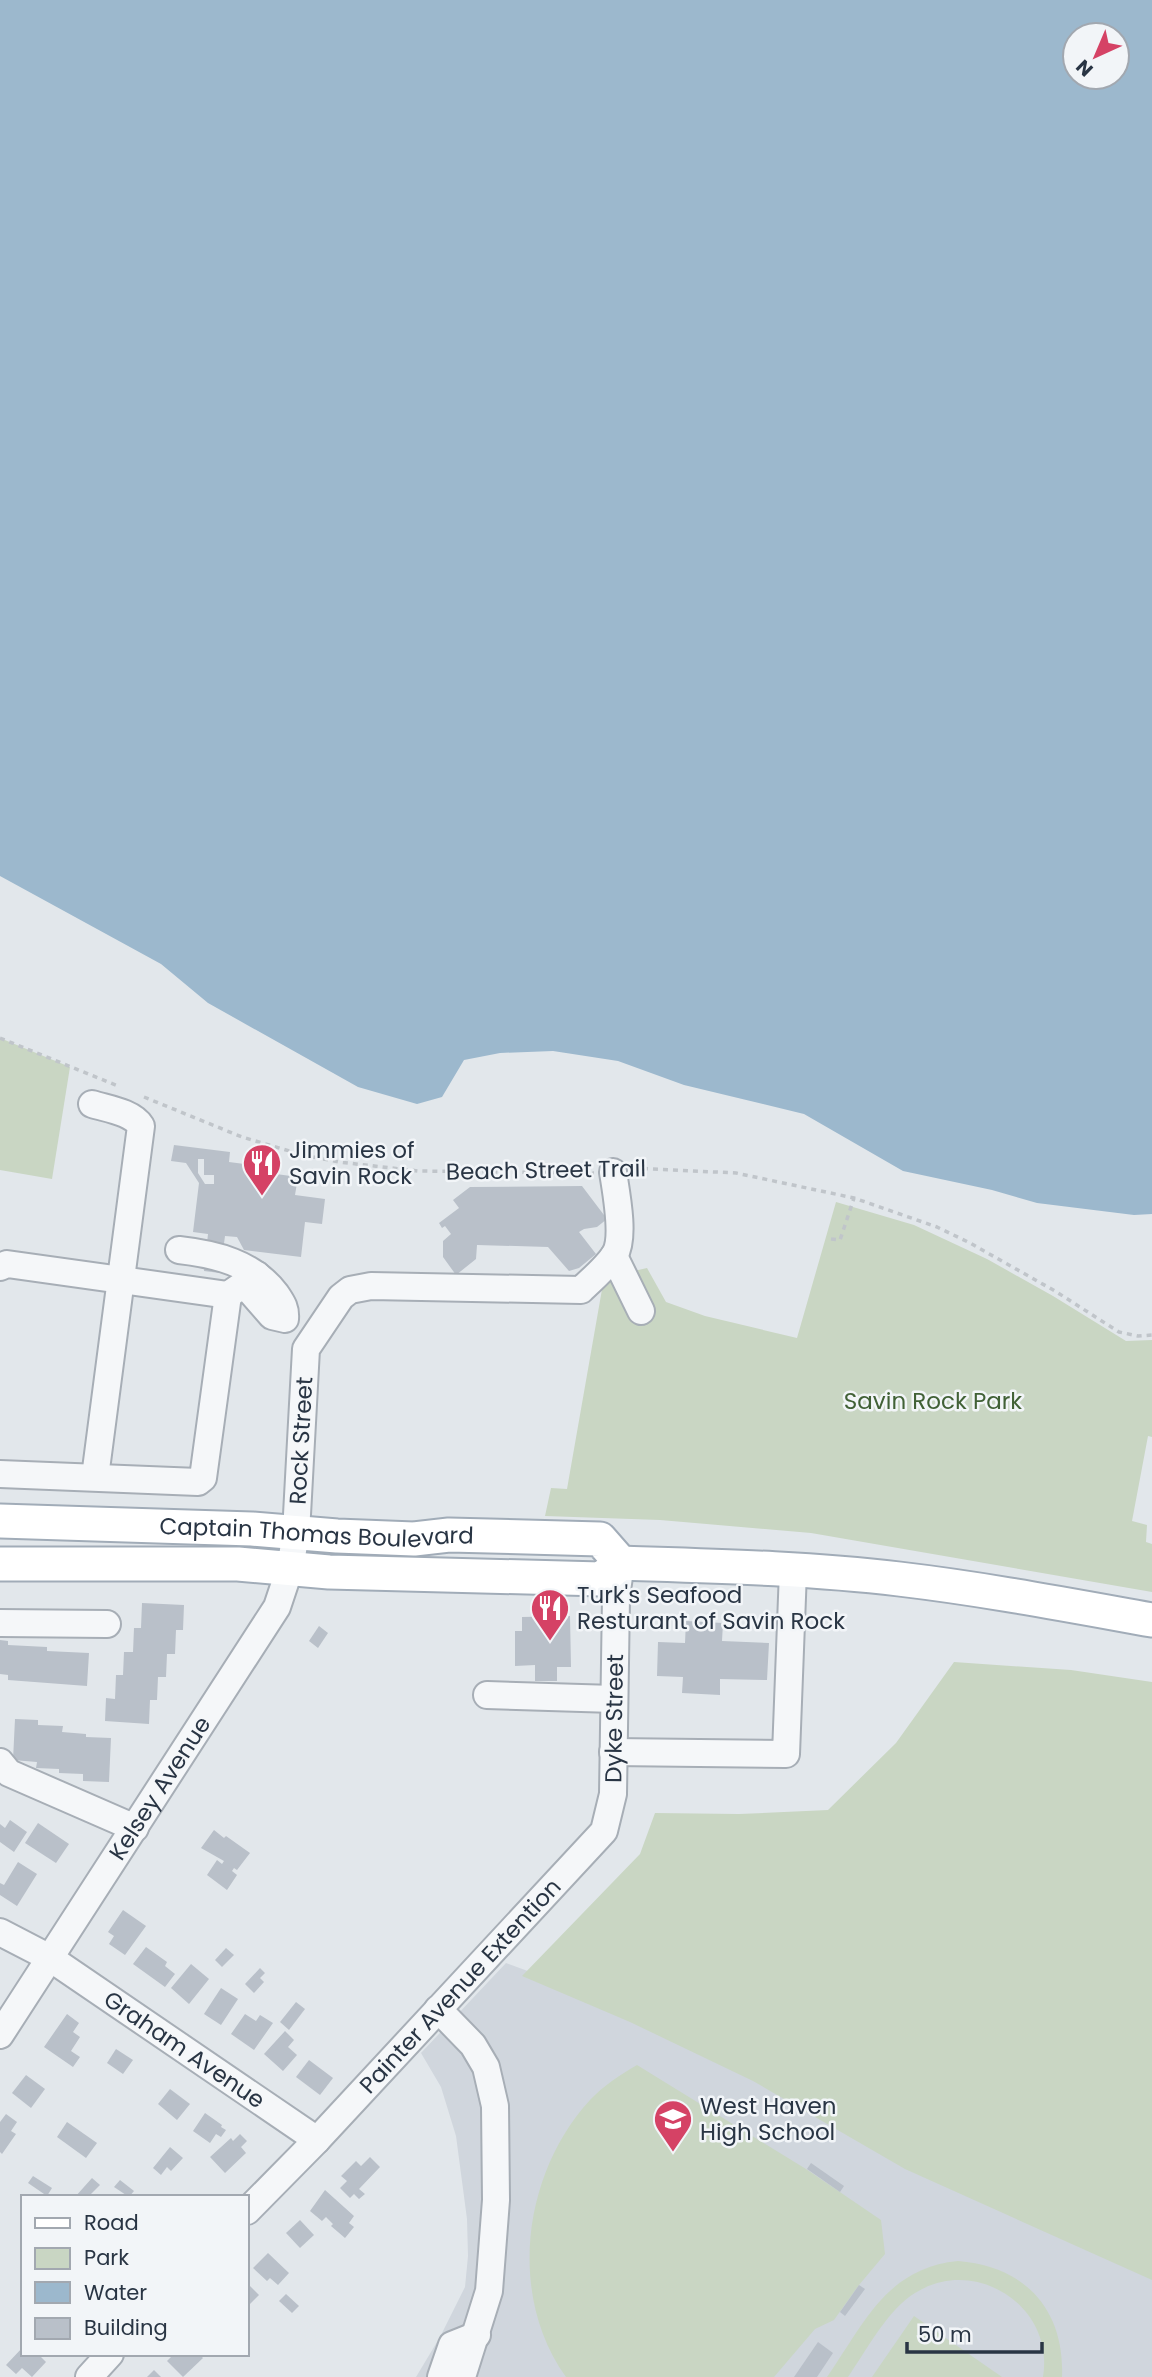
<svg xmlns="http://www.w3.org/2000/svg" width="1152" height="2377" font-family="Poppins,sans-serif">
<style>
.built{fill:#d0d6dd}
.green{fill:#c9d6c3}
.water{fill:#9cb8cd;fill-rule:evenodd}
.building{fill:#b9c0c9;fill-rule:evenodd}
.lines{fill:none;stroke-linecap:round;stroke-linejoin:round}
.minor-casing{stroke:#a7aeb6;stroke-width:30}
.major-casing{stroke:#a1acb8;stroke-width:37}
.path{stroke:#c0c5ca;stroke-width:3.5;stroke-dasharray:5 5;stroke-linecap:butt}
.minor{stroke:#f5f7f9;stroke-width:26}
.major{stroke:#fff;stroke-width:33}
.labels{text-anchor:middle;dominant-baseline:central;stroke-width:5;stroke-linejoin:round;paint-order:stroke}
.poi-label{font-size:23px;fill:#293544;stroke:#f2f5f8;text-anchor:start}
.street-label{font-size:23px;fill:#293544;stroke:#f2f5f8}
.park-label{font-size:23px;fill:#416136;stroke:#f2f5f8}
</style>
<rect width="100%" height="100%" fill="#e2e7eb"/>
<!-- built -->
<path class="built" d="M506,1963l68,25 578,288v101h-736l24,-40 25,-50 3,-31 -1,-37 -11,-83 -15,-49 -20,-34z"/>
<!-- green -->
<g class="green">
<path d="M0,1038l70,29 -18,112 -52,-9z"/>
<path d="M836,1202l78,23 73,34 66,37 73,45 26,-1v97l-4,-1 -16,85 15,4 -1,17 6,2v48l-341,-59 -151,-13 -115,-4 6,-28 16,1 37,-211 43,-10 19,34 39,14 92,22z"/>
<path d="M954,1662l117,8 81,12v598l-247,-111 -152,-88 -123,-59 -108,-46 118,-122 15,-41 84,1 89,-4 68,-67z"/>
<path d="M637,2065l169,104 75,51 4,34 -26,31 -25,35 -19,9 -41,48h-208c-59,-82 -43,-204 24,-277 13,-14 30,-25 47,-35z"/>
<path d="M958,2261c67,5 107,49 104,116h-19c12,-71 -68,-122 -128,-84 -27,16 -49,58 -67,84h-21c37,-53 59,-109 131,-116z"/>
<path d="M914,2316l88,61h-130z"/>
</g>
<!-- water -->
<path class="water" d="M0,0h1152v1214l-18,1 -97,-12 -45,-13 -89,-19 -99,-57 -120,-29 -66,-24 -65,-10 -53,2 -36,7 -22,37 -25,7 -59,-17 -150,-84 -47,-39 -161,-88zM1075,35h42v42h-42z"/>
<!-- building -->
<g class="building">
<path d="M174,1145l56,7 -1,10 48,6 -1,6 22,3 -3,18 30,4 -3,25 -17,-2 -4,35 -57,-7 -7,-13 -12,-1 -5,37 -16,-2 4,-37 -15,-2 6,-49 -13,-20 -15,-2zM198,1159h6v16h10v9h-9l-7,-11z"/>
<path d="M582,1186l25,33 -10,8 -13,2 -5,3 17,22 -17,14 -10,3 -21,-24 -71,-2 -1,14 -20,16 -13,-18v-16l8,-7 -6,-8 -3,2 -3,-5 20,-15 -6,-8 17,-13z"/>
<path d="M142,1603l42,2 -1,25h-7l-1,24h-8l-1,23h-8l-1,23h-7l-1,24 -44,-3 1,-23 9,1 1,-24h7l1,-23h9l1,-24h7z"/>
<path d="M570,1616l1,51h-14v14h-22v-16l-20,1v-35h7v-14z"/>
<path d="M686,1621l37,2 -1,18 47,2 -2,37 -47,-1v16l-38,-2 1,-16 -26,-1 1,-34 27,1z"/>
<path d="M319,1626l9,7 -10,15 -9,-7z"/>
<path d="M0,1640l8,1v4l39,2v4l42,2 -2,33 -79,-6v-5l-8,-1z"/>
<path d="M15,1719l23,1v5l25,1 -1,6 24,2v3l25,1 -2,44 -26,-1v-7l-24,-1v-4l-23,-1 1,-6 -24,-2z"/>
<path d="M10,1820l17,12 -13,20 -14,-10v-18l5,4z"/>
<path d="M38,1823l31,21 -13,19 -31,-20z"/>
<path d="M214,1830l10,8 2,-2 24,17 -13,17 -3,-2 -2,3 5,4 -10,15 -20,-15 10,-15 5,4 2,-3 -23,-13z"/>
<path d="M18,1862l19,12 -20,32 -17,-11v-12l4,2z"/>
<path d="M123,1910l23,16 -21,29 -16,-11 5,-8 -6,-4z"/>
<path d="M146,1947l21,15 -2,4 10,8 -10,13 -32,-23z"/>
<path d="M226,1948l8,7 -12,12 -7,-7z"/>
<path d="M191,1964l18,15 -20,25 -18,-16z"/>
<path d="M260,1968l5,5 -5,5 4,4 -10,11 -9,-9z"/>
<path d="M221,1988l17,11 -17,26 -17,-11z"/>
<path d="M296,2002l9,7 -16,21 -9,-8z"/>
<path d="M67,2014l12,9 -6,9 7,5 -9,14 9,6 -7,10 -29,-20z"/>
<path d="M245,2014l11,7 4,-6 13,8 -19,27 -23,-16z"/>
<path d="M285,2031l9,9 -6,7 9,8 -14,16 -19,-17z"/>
<path d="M116,2049l17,11 -10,14 -16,-11z"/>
<path d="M309,2060l24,18 -13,17 -24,-18z"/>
<path d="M26,2075l19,14 -14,19 -19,-15z"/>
<path d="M170,2089l20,15 -13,16 -19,-16z"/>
<path d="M205,2113l17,12 -1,2 5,3 -5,7 -5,-3 -6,9 -17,-12z"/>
<path d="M6,2114l11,8 -6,9 5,3 -14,20 -2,-2v-30z"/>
<path d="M67,2122l30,21 -11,15 -29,-21z"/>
<path d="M240,2134l7,7 -6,6 5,6 -21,20 -15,-16 21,-19 2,3z"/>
<path d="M170,2147l13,11 -12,13 -4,-4 -6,8 -8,-7z"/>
<path d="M370,2157l10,10 -21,22 6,5 -6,5 -5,-5 -4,4 -10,-10 7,-7 -6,-5 15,-15 5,5z"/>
<path d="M811,2163l33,23 -4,6 -33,-23z"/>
<path d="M33,2176l19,12 -5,8 -19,-13z"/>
<path d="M92,2178l8,7 -12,12h-13z"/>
<path d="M120,2180l14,11 -5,6 -15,-10z"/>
<path d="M325,2190l29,26 -5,7 5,4 -9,11 -14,-12 2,-2 -7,-7 -4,4 -12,-10z"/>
<path d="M300,2220l14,15 -14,13 -14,-15z"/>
<path d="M268,2253l21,20 -11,12 -8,-7 -3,3 -14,-13z"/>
<path d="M247,2283l12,12 -12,12z"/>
<path d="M859,2285l6,4 -20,27 -5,-4z"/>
<path d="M286,2294l13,12 -7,7 -13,-12z"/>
<path d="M818,2342l15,11 -16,24h-23z"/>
<path d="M23,2347v7h15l8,8 -14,15 -10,-9 -6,6 -10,-9z"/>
<path d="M174,2354h25l4,4 -20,19 -16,-16z"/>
<path d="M154,2370l7,7h-14z"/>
</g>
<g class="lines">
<!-- minor casing -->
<g class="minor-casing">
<g id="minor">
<path d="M92,1104c16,5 40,8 49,22l-46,351"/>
<path d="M179,1250c36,4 74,13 97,44 6,9 10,14 9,25l-13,-3 -28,-32"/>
<path d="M614,1256l27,55"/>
<path d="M0,1267l7,-3 221,31 29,-20"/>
<path d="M0,1474l198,8 5,-4 25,-183"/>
<path d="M0,1623l107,1"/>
<path d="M487,1695l127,4"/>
<path d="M613,1752l173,2 7,-183"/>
<path d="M0,1762l9,11 126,55"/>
<path id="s1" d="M0,1932l50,26 267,182"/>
<path d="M438,2009l35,36 13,22 9,39 1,94 -7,91 -27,86"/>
<path id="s2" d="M0,2035l277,-428 13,-39 6,-35 10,-184 35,-52 9,-7 21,-4 210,4c11,-11 26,-23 34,-36 10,-17 1,-62 -2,-82"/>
<path id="s3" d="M247,2211l70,-71 287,-309 9,-37 3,-197 5,-34"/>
<path d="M89,2377l21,-23"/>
<path d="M441,2377l11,-32 25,-10"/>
</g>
</g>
<!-- major casing -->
<g class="major-casing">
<g id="major">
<path id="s4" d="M0,1521l252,8 85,7 77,3 35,-4 151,4 21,24"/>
<path d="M0,1564h238l91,8 272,7 20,-16c92,3 186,5 278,16 85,10 169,26 253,41"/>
</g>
</g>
<!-- path -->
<g class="path">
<path d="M0,1038l118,48"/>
<path d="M144,1097l98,40 61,18 36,7 79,9 176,2"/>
<path d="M633,1168l103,5 118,25 83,29 33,16 85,48 64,41 19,4 14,-1"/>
<path d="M831,1239l9,1 14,-42"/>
</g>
<!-- minor -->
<use href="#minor" class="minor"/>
<!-- major -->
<use href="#major" class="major"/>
</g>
<!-- icons -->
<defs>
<g id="restaurant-pin" transform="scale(2.0125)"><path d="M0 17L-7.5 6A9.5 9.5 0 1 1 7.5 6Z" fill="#d54265" stroke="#f2f5f8"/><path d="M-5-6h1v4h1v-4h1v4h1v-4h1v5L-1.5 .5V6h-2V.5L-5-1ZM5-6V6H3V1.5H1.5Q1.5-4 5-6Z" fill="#fff"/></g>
<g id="school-pin" transform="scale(2.0125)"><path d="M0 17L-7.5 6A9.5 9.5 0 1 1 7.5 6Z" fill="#d54265" stroke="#f2f5f8"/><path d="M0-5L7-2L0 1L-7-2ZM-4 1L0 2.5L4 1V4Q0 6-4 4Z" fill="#fff"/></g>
</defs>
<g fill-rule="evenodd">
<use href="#restaurant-pin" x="262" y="1163"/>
<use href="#restaurant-pin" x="550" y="1608"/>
<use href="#school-pin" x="673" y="2119"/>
</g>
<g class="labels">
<!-- poi labels -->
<g class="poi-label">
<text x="289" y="1150">Jimmies of<tspan x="289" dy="26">Savin Rock</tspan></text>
<text x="577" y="1595">Turk's Seafood<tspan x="577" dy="26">Resturant of Savin Rock</tspan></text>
<text x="700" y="2106">West Haven<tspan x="700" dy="26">High School</tspan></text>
</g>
<!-- street labels -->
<g class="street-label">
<text transform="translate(546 1170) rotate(-1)">Beach Street Trail</text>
<text stroke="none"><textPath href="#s2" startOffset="679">Rock Street</textPath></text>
<text stroke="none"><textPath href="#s4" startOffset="317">Captain Thomas Boulevard</textPath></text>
<text stroke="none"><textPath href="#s3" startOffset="635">Dyke Street</textPath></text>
<text stroke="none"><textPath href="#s2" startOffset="294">Kelsey Avenue</textPath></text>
<text stroke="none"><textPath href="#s3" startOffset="310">Painter Avenue Extention</textPath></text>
<text stroke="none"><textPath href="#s1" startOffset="219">Graham Avenue</textPath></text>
</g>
<!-- park labels -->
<g class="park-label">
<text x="933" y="1401">Savin Rock Park</text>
</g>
</g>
<!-- legend -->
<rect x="21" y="2195" width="228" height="161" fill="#f2f5f8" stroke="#a2a8b0" stroke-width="2"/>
<rect x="35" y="2218" width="35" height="10" fill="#ffffff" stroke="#a2a8b0" stroke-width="2"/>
<text x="84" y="2230" font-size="21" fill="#293544">Road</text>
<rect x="35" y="2248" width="35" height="21" fill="#c9d6c3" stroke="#a2a8b0" stroke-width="2"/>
<text x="84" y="2265" font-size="21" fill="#293544">Park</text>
<rect x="35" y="2282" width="35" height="21" fill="#9cb8cd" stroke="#a2a8b0" stroke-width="2"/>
<text x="84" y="2300" font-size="21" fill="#293544">Water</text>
<rect x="35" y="2318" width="35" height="21" fill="#b9c0c9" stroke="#a2a8b0" stroke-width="2"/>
<text x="84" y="2335" font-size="21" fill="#293544">Building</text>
<!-- north arrow -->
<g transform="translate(1096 56) rotate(224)"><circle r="33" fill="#f2f5f8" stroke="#a2a8b0" stroke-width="2"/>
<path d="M0-5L12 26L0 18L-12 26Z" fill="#d54265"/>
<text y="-10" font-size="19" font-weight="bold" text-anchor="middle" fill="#293544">N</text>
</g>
<!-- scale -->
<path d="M907 2342v10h135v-10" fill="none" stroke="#293544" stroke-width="3.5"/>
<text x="918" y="2342" font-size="21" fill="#293544" stroke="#f2f5f8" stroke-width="5" paint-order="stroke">50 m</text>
</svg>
